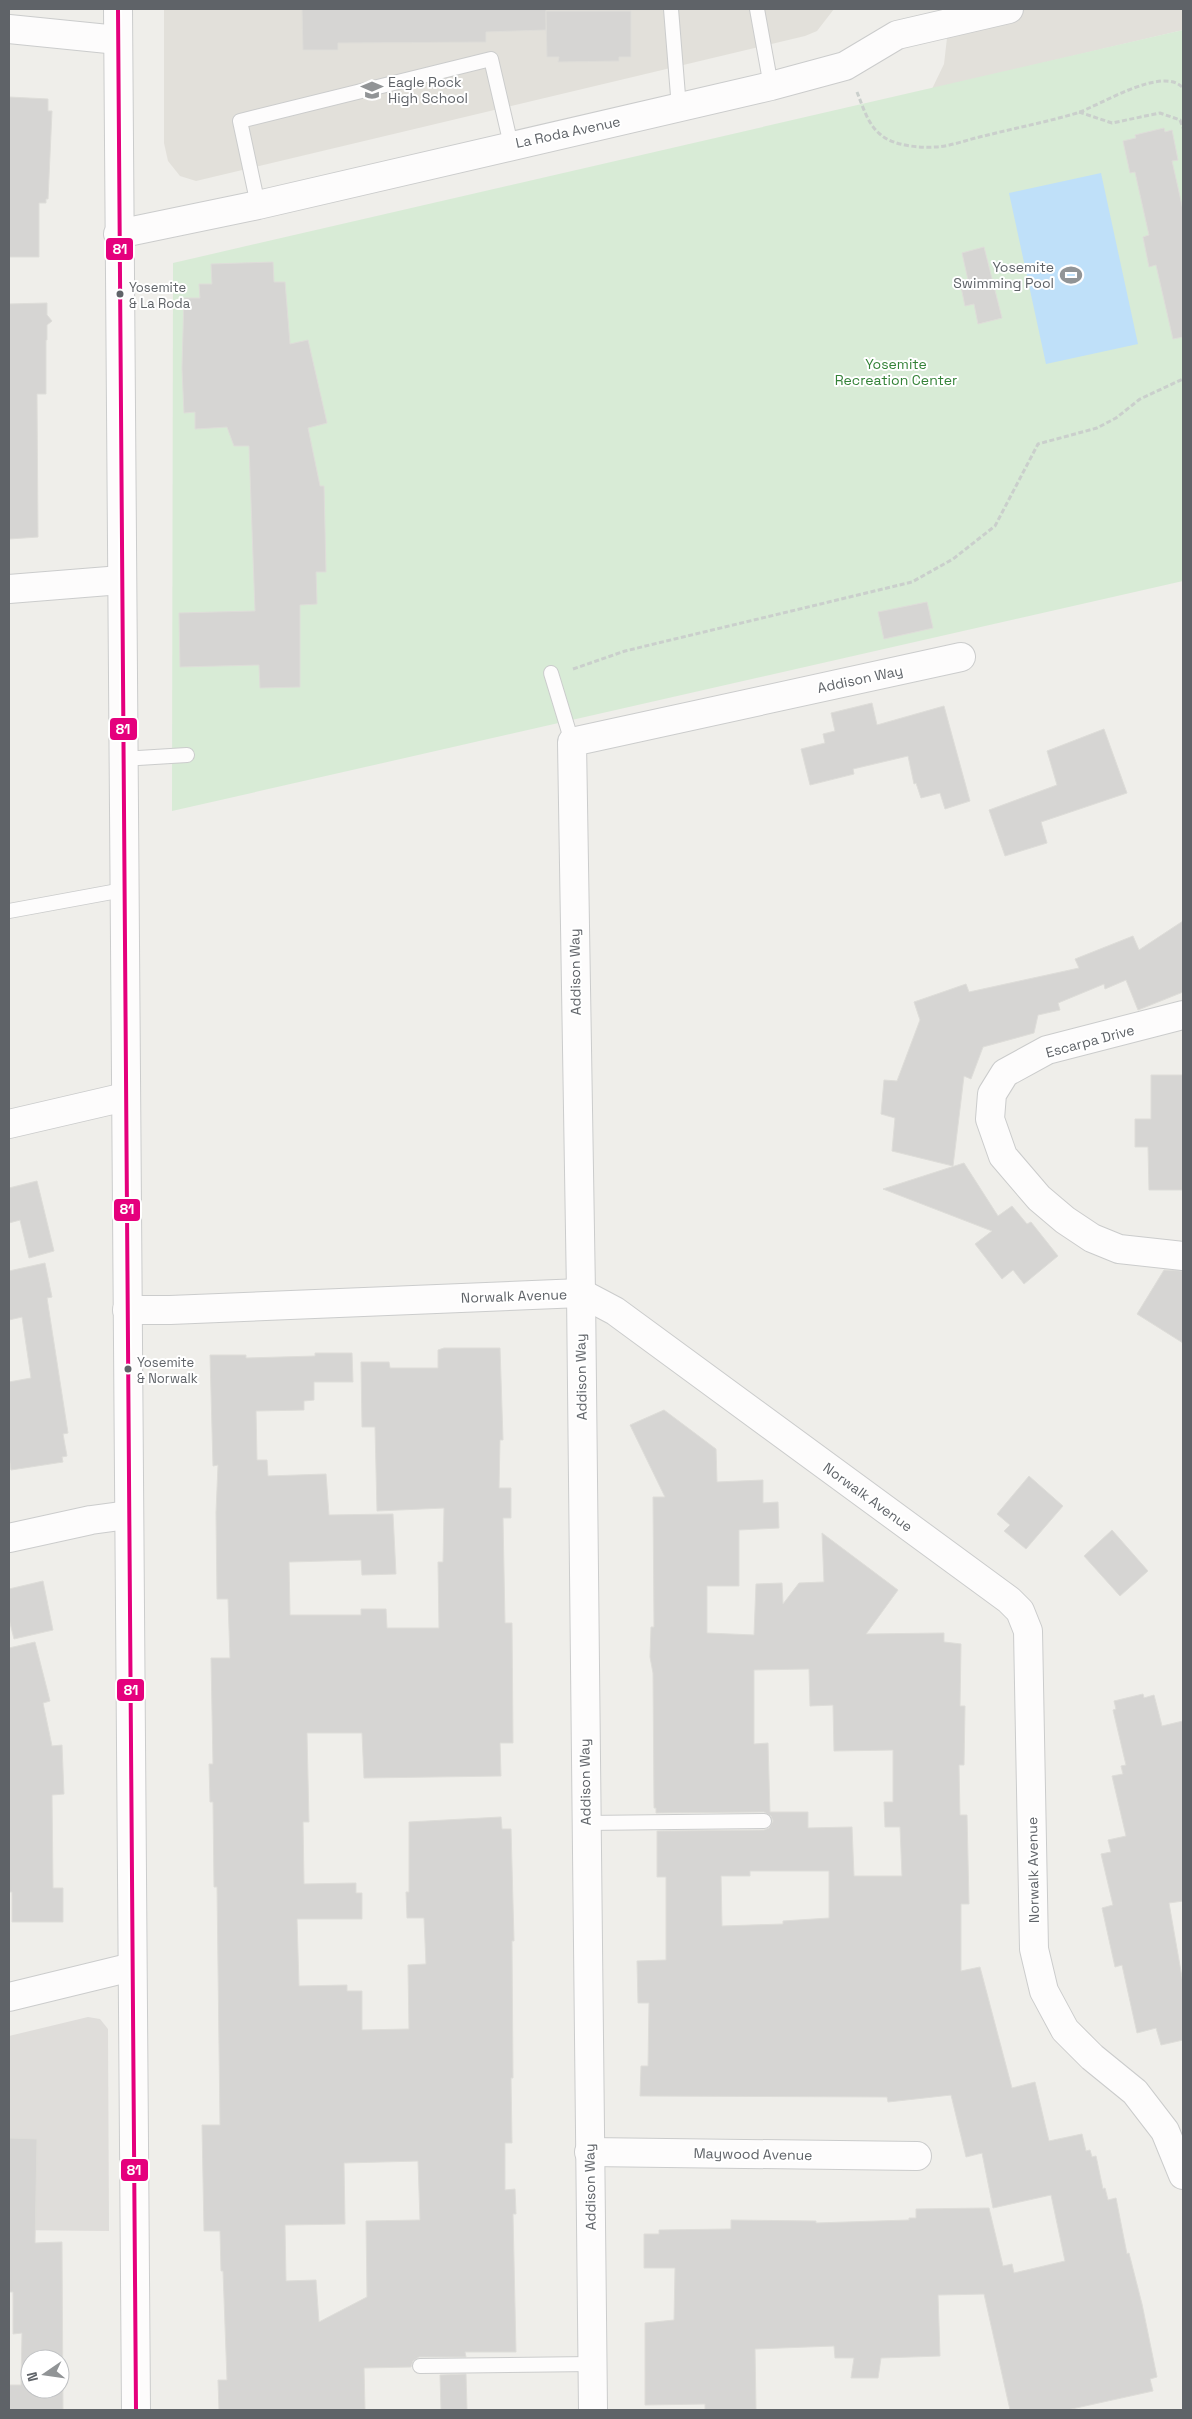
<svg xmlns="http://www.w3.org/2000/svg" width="1192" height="2419" font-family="'Space Grotesk',sans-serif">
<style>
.industrial{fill:#dfddda}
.education{fill:#e2e0da}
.green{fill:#d8ebd6}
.water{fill:#bfe0f9}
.building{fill:#d6d5d3;stroke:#deddd9;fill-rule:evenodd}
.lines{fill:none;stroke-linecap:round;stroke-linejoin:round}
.service-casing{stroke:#cbcccc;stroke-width:16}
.minor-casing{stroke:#cbcccc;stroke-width:30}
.tertiary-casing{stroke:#cbcccc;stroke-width:30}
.path{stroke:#cacfcc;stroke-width:3;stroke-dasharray:5 2.5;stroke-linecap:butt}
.service{stroke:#fdfcfc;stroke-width:14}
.minor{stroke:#fdfcfc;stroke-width:28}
.tertiary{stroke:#fdfcfc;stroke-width:28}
.bus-1-casing{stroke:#fff;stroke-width:8}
.bus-1{stroke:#e5007d;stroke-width:4}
.bus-dot{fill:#5f6368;stroke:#fff;stroke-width:2}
.labels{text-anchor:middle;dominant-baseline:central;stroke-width:4;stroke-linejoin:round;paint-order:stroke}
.bus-label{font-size:13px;fill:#5f6368;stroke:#fff;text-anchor:start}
.poi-label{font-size:14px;fill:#5f6368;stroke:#fff;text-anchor:start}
.street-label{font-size:14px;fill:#5f6368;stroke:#fff}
.park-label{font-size:14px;fill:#348238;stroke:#fff}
.line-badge{stroke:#fff;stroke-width:2}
.badge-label{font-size:14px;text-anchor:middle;font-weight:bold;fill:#fff}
</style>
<rect width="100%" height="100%" fill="#efeeea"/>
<!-- industrial -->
<path class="industrial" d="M88,2017l12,2 8,10 1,202 -100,-1v-194z"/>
<!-- education -->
<g class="education">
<path d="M164,9h670l-17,22 -12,5 -609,145 -16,-5 -12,-15 -4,-18z"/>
<path d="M941,9h242v21l-251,59 12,-25 3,-26z"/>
</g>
<!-- green -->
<path class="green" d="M1183,30v551l-1011,230 1,-548z"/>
<!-- water -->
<path class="water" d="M1101,173l37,171 -92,20 -37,-171z"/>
<!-- building -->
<g class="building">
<path d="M302,9h244v21l-60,2v10l-148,1v7h-35z"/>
<path d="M546,11h85v46h-12v4l-61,1 1,-5h-12z"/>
<path d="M9,97l39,2v12h4l-4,88h-2v4h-7v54h-30z"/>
<path d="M1164,128l1,4 7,-2 6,30 -6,1 11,49v127l-10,2 -17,-74 -7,2 -6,-30 6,-2 -14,-63 -5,1 -7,-32 13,-3 -1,-3z"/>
<path d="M984,247l18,71 -24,6 -4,-20 -9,2 -5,-24 8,-2 -6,-27z"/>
<path d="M273,262l1,20h11l5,62 18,-4 19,83 -19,5 12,58h4l2,86h-10l1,32 -17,1v82l-40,1 -1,-23 -79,2 -1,-54 76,-2 -6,-165h-15l-7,-19 -32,2v-17l-11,1 -2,-45 2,-70h16l-1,-14h13l-1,-20z"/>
<path d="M47,303v12l5,6 -5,4v15h-1v54h-9l1,143 -29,2v-235z"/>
<path d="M927,602l6,26 -49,11 -6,-27z"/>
<path d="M872,703l5,22 67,-19 26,95 -25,8 -5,-16 -19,5 -5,-15 -2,1 -6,-28 -55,13 1,5 -44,11 -9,-36 24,-6 -2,-9 12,-3 -4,-18z"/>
<path d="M1104,729l23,64 -86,29 6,21 -42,13 -16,-46 68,-25 -10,-34z"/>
<path d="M1183,921v71l-45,18 -12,-30 -21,9 -1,-5 -46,19 2,7 -22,5 -4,18 -51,14 -12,32 -7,-3 -11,90 -61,-15 3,-33 -14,-4 3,-34 13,1 23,-61 -6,-18 52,-18 3,8 110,-24 -4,-9 58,-23 6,14z"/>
<path d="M1151,1075h32v115h-34l-1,-43h-13v-28h16z"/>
<path d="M964,1163l34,53 14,-10 15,18 4,-2 27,34 -34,28 -11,-14 -11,9 -27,-35 17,-13 -109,-42z"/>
<path d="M37,1181l17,70 -25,7 -9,-38 -11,3v-35z"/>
<path d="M45,1263l7,34 -5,1 21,135 -5,1 4,22 -5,1 1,5 -52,8 -2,-15v-73l22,-4 -9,-61 -13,3v-49z"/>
<path d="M1164,1270l19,1v72l-46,-29z"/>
<path d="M444,1348h56l3,92h-3l-1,48h12v30h-8l2,105h7l1,120h-13l1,33 -137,2 -2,-45h-55l2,89h-6l1,62 52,-1v10h6v26h-65l2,67 48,-1v6h15v39l47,-1 -1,-64 18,-1 -2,-46h-17l-1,-26h3v-70l92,-5 1,12h9l3,112h-2l1,137h-2l1,65h-7v47l10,-1 1,25h-3l3,138h-51l1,5h-47l-6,4 -2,6 -47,1 1,42h-146l-1,-30h9l-4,-109h-2l-1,-40h-16l-2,-106h18l-3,-238h-3l-1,-85h-3l-1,-38h4l-2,-106h19l-2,-59h-11l-1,-86 2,-48 -5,1 -3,-111h36v3l69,-2v-3h37l1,29h-39v18l-10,1v9l-48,1 1,49h10l1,16 58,-2 3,41 64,-1 3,60 -34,1 -1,-15 -72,2 1,53h71v-6h25l1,19h52l-1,-66h5l1,-54 -67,3 -2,-84h-13l-1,-65h28l1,6h48v-18zM418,2161l2,59 -54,1 1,76 -48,25 -3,-42 -30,1 -1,-56 60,-1 -1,-61z"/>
<path d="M664,1410l52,39 1,33 46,-2v23l15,-1 1,26 -40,2v56h-32v47l47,2 2,-51 26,-1 1,21 16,-21 25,-1 -2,-49 76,57 -32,44 78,-1v9l17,2 -1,62h5l-1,59h-5l1,50h7l2,89h-8v67l19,-4 32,121 23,-6 14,59 33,-7 4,17 4,-1 2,7 4,-1 7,33 2,-1 3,12 8,-2 11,56 2,-1 13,51 15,73 -7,2 3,12 -86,19h-57l-26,-116 -46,1 2,61 -59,2 -3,20h-27l3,-20h-19l-1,-12 -79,3 1,61h-51v-6l-60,1v-82l29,-3 1,-52h-31v-34h15v-4l72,-1v-9l85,1v2l93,-3v-2h7v-9l73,-1 14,58 9,-2 2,9 51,-12 -14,-66 -58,13 -11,-55 -16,4 -15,-62 -63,7 -1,-5 -247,-1 1,-30h7l1,-63h-11l-1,-42 29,-1v-83h-9v-46l107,-1 5,-2 4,-7 -2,-5 -7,-4 -108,1v-5h-2l-1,-135 -3,-16 1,-30h3l-1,-130h12l-35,-72zM809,1669l1,37 23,-1 1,46 59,-1v52h-9l1,25h15l2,49h-48l-2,-49 -44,1v-16h-38l-2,-69 -14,1v-74zM750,1871h79v47l-46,3v3l-61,2 -1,-50h29z"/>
<path d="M1029,1476l34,30 -37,43 -22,-18 6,-6 -13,-11z"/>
<path d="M1112,1530l36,41 -28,25 -36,-40z"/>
<path d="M43,1581l10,49 -39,9 -5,-20v-30z"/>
<path d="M35,1642l15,59 -7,2 9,43 10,-1 2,49 -12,1 1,93h10v34h-51v-30h-3v-244z"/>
<path d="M1143,1694l1,4 10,-3 8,31 21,-5v180l-14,2 14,80v57l-22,5 -5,-17 -19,5 -15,-68 -7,2 -13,-59 11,-3 -12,-51 10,-2 -3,-12 18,-4 -14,-60 11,-2 -2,-8 5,-1 -13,-55 3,-1 -2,-8z"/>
<path d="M9,2138l28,1 -2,104 27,-1 1,168h-54v-25h12l1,-52 -9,1v-42h-4zM30,2359h30v30h-30z"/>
<path d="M466,2374l1,36h-26l-1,-35z"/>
</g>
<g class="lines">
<!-- service casing -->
<g class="service-casing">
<g id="service">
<path d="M671,9l8,99"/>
<path d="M757,9l14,77"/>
<path d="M258,205l-18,-84 251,-62 20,86"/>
<path d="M551,673l21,69"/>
<path d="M122,759l65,-4"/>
<path d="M9,911l114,-21"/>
<path d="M586,1823l178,-2"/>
<path d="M420,2366l172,-2"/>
</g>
</g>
<!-- minor casing -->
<g class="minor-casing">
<g id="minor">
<path d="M9,29l109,11"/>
<path d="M118,234l140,-29 513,-119 74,-20 52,-31 112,-26"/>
<path d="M9,589l112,-9"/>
<path d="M1183,1015l-136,35 -42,23 -13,21 -2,25 13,37 36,42 26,22 27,18 27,11 64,7"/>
<path d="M9,1124l116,-27"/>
<path d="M127,1310h43l411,-17 34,18 394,289 11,11 8,20 6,318 10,42 21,39 27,27 43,35 30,39 18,44"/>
<path d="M9,1538l82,-18 37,-5"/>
<path d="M9,1997l123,-30"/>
<path d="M589,2152l328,4"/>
<path d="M593,2410l-12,-1117 -9,-551 389,-85"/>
</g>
</g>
<!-- tertiary casing -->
<g class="tertiary-casing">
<path id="tertiary" d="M118,9l18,2401"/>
</g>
<!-- path -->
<g class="path">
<path d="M857,92c6,15 11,33 24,43 13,11 39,13 55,12 16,-1 33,-8 48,-11 31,-8 63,-14 93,-23 24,-8 86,-48 106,-25"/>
<path d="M1079,112l33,11 48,-10 20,7 3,8"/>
<path d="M573,669l52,-18 287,-69 41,-23 42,-33 43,-82 59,-16 19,-10 24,-19 43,-20"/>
</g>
<!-- service -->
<use href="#service" class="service"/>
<!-- minor -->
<use href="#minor" class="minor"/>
<!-- tertiary -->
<use href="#tertiary" class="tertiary"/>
<!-- bus-1 casing -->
<g class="bus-1-casing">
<path id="bus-1" d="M118,9l18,2401"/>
</g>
<!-- bus-1 -->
<use href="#bus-1" class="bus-1"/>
</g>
<!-- icons -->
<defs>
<g id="school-bare" transform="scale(1.725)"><path d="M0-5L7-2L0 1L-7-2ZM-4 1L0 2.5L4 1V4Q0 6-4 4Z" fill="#919496" stroke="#fff" stroke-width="2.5" paint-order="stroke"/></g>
<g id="stadium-bare" transform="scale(1.725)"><path d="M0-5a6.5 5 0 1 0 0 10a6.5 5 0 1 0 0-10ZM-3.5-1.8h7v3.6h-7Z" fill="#919496" stroke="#fff" stroke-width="2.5" paint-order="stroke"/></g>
</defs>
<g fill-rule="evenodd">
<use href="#school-bare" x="372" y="90"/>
<use href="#stadium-bare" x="1071" y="275"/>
</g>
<!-- markers -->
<g class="bus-dot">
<circle cx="120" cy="294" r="4.5"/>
<circle cx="128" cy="1369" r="4.5"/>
</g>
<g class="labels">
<!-- bus labels -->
<g class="bus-label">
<text x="129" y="287">Yosemite<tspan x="129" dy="16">&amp; La Roda</tspan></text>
<text x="137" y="1362">Yosemite<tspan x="137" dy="16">&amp; Norwalk</tspan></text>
</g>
<!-- poi labels -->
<g class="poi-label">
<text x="388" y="82">Eagle Rock<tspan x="388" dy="16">High School</tspan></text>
<text x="1054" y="267" text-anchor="end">Yosemite<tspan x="1054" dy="16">Swimming Pool</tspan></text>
</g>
<!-- street labels -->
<g class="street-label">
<text transform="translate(568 132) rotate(-12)">La Roda Avenue</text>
<text transform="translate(860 679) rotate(-12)">Addison Way</text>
<text transform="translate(575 972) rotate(-91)">Addison Way</text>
<text transform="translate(1090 1041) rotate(-15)">Escarpa Drive</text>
<text transform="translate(514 1296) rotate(-2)">Norwalk Avenue</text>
<text transform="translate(581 1377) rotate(-91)">Addison Way</text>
<text transform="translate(868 1497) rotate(36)">Norwalk Avenue</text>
<text transform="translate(585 1782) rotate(-91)">Addison Way</text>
<text transform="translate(1033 1870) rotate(-91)">Norwalk Avenue</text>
<text transform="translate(753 2154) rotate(1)">Maywood Avenue</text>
<text transform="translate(590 2187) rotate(-91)">Addison Way</text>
</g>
<!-- park labels -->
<g class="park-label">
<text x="896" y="364">Yosemite<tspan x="896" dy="16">Recreation Center</tspan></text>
</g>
</g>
<g class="line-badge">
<rect x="105" y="237" width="29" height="24" rx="5" fill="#e5007d"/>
<rect x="109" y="717" width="29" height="24" rx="5" fill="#e5007d"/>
<rect x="113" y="1198" width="28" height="24" rx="5" fill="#e5007d"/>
<rect x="116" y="1678" width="29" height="24" rx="5" fill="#e5007d"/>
<rect x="120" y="2158" width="29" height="24" rx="5" fill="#e5007d"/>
</g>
<g class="badge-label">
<text x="120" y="254">81</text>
<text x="123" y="734">81</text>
<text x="127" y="1214">81</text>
<text x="131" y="1695">81</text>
<text x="134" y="2175">81</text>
</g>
<!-- border -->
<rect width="1192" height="2419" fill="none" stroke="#5f6368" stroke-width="20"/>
<!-- north arrow -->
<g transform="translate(45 2374) rotate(257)"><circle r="24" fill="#ffffff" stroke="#bfc1c3"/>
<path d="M0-4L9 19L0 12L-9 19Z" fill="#919496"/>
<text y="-8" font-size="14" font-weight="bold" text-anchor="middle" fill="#5f6368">N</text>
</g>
</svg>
